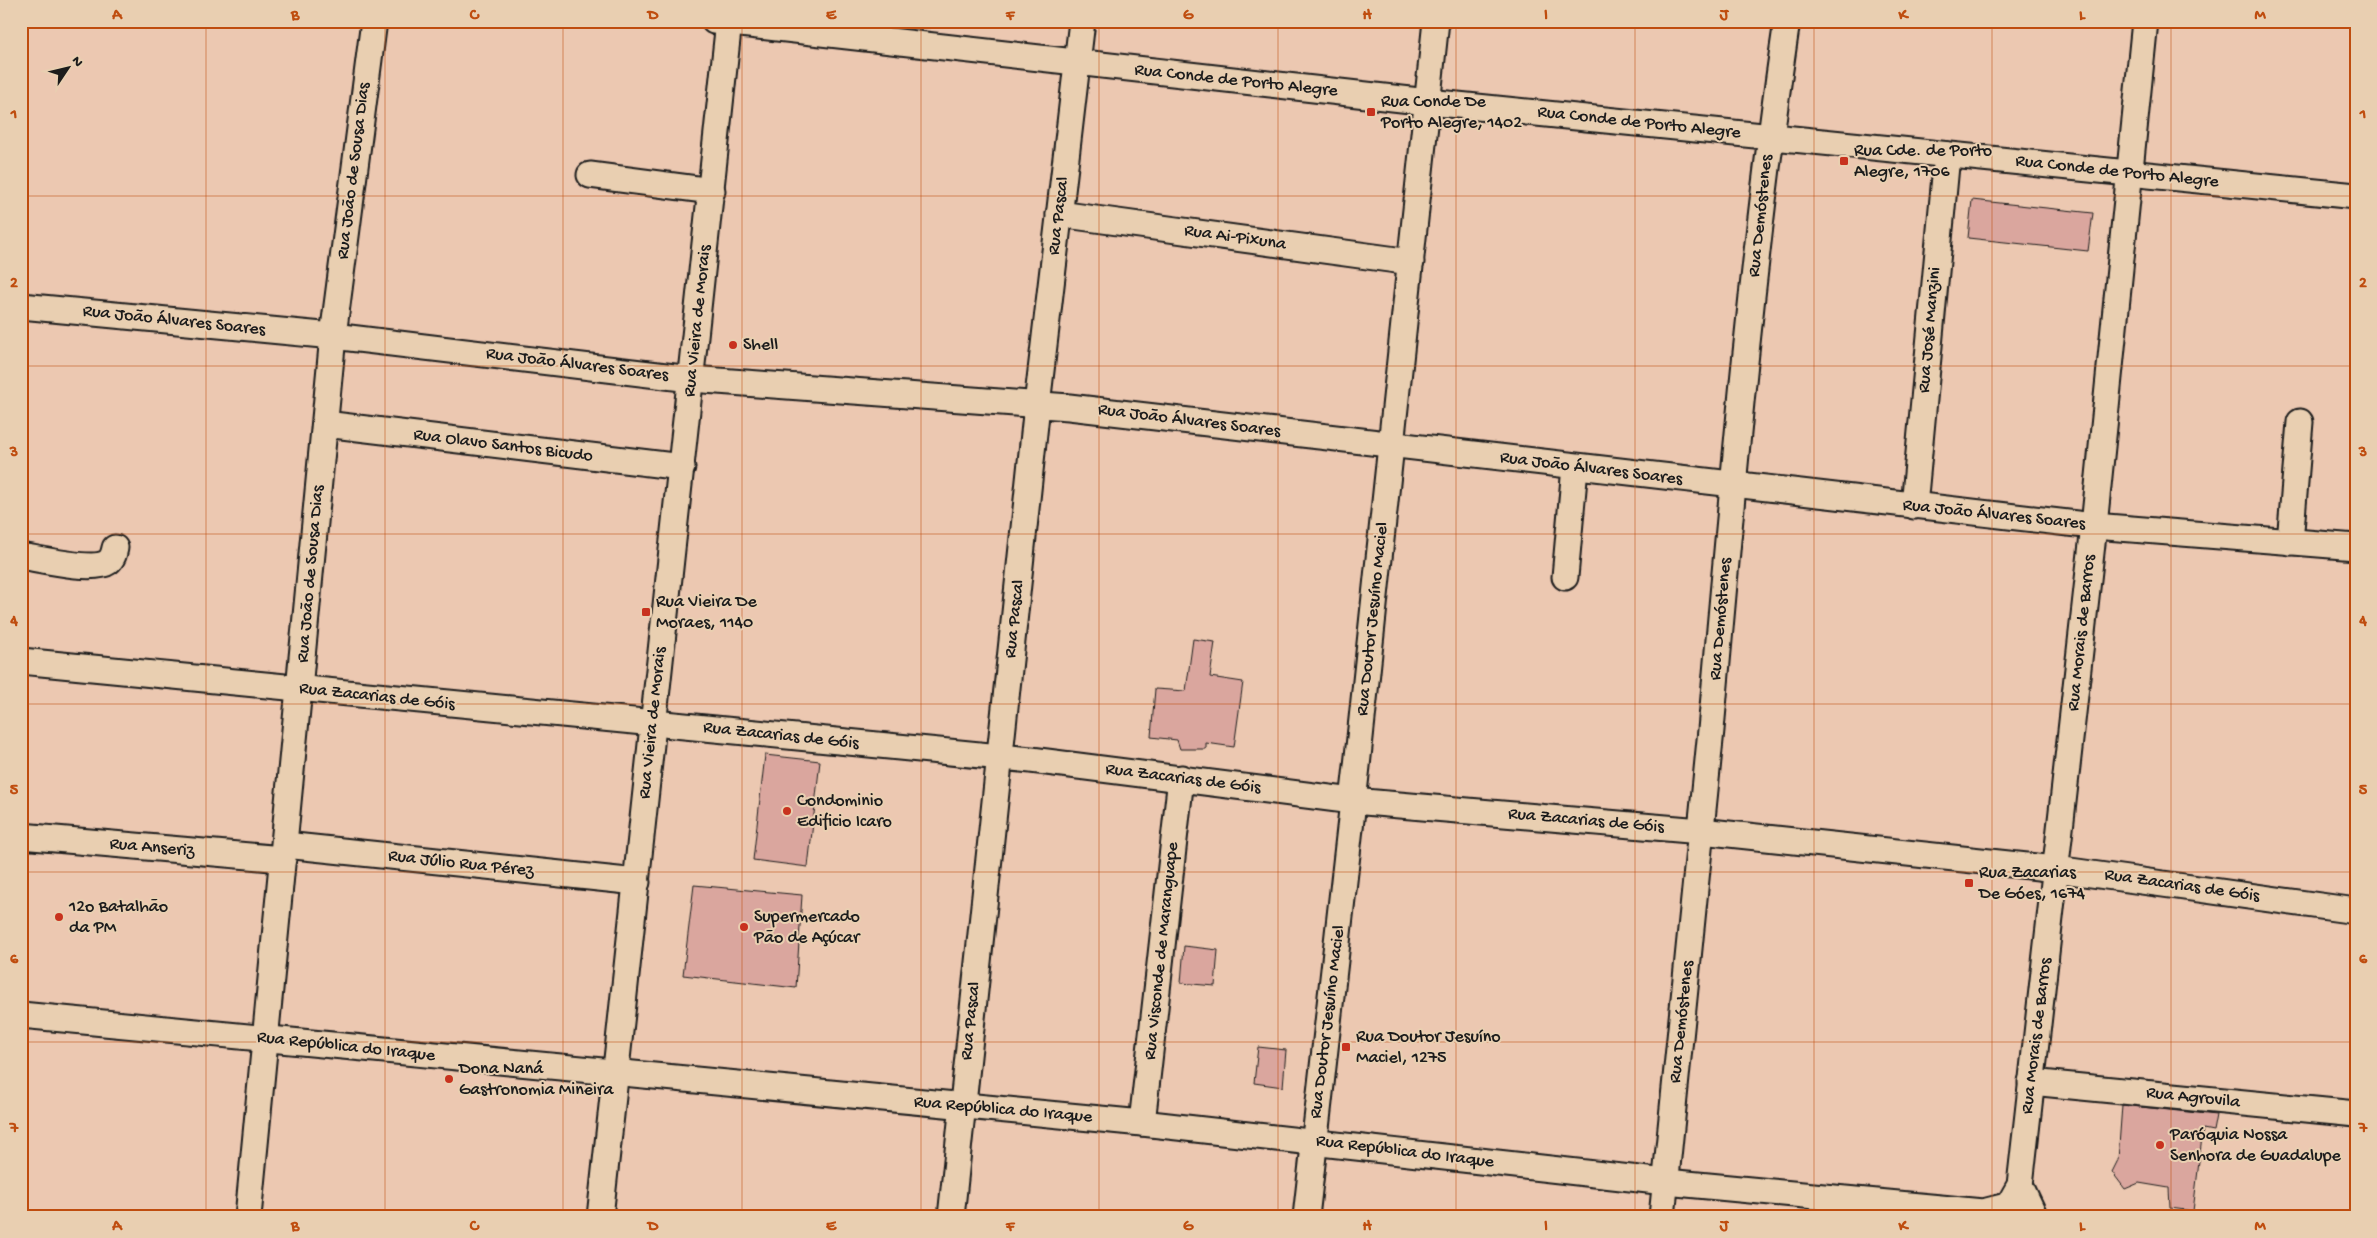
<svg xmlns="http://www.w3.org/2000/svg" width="2377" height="1238" font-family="'Gochi Hand',sans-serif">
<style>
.building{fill:#daa69e;stroke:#1c1c1c}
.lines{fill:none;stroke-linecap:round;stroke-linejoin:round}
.minor-casing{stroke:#1c1c1c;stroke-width:29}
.minor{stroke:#e9cfb1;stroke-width:25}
.grid{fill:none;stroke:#bf4d0f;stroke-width:1;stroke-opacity:0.55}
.poi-dot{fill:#c8321e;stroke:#e9cfb1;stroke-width:2}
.labels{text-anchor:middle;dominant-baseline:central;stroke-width:4;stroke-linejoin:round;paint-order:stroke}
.street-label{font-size:18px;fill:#1c1c1c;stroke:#e9cfb1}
.poi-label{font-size:18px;fill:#1c1c1c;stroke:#e9cfb1;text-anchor:start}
.neatline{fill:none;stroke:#bf4d0f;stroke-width:2}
.grid-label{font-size:16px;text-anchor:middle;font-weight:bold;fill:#bf4d0f}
</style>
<rect width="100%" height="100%" fill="#ecc8b1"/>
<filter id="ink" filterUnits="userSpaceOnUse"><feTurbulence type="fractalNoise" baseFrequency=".02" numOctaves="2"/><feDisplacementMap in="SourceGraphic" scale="10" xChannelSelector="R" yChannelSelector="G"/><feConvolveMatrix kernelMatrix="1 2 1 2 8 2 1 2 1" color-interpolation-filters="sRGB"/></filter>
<g filter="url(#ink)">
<!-- building -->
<g class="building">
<path d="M1972,200l121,13 -5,38 -120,-13z"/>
<path d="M1193,639l22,3 -5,35 33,5 -9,65 -28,-4v6h-26l-3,-9 -26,-3 4,-48 31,2z"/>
<path d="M765,755l55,6 -12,106 -55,-7z"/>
<path d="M694,885l108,10 -6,93 -113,-13z"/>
<path d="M1184,946l34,4 -3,36 -34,-3z"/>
<path d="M1258,1047l28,3 -3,37 -29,-4z"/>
<path d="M2122,1105l94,10 -3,16 -10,-2 -10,82 -23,-3 -1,-20 -30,-5 -14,6 -13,-17 6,-12z"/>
</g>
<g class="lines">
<!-- minor casing -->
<g class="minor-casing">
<g id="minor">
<path d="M714,21l714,81 928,94"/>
<path d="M590,175l122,16"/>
<path d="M1059,214l352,48"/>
<path d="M21,306l312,30 358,43 378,28 1025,119 262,21"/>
<path d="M325,424l357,43"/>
<path d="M1914,506l33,-351"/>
<path d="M2290,542l10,-120"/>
<path d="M21,556c19,3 73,16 87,6 5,-4 6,-9 7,-14"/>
<path d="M1565,577l10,-110"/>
<path d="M21,661l1010,99 322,41 348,30 355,38 300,42"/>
<path d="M21,836l262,23"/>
<path d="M285,845l352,37"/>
<path d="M21,1015l1121,108 524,59 317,30 20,-5"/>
<path d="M2031,1082l325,32"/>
<path d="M1142,1123l39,-345"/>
<path d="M2020,1185l15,32"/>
<path d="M2011,1201l9,-16 74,-659 51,-505"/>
<path d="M248,1217l85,-881 41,-315"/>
<path d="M600,1217l129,-1196"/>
<path d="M951,1217l86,-812 45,-384"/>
<path d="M1306,1217l51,-451 79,-745"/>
<path d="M1662,1217c17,-163 34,-325 49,-487 21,-237 41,-474 76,-709"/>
</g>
</g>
<!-- minor -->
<use href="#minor" class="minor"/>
</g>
</g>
<!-- grid -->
<path class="grid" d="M206,21v1196M385,21v1196M563,21v1196M742,21v1196M921,21v1196M1099,21v1196M1278,21v1196M1456,21v1196M1635,21v1196M1814,21v1196M1992,21v1196M2171,21v1196M21,196h2335M21,366h2335M21,534h2335M21,704h2335M21,872h2335M21,1042h2335"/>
<!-- markers -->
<g class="poi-dot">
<rect x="1366" y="107" width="10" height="10" rx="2.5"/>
<rect x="1839" y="156" width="10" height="10" rx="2.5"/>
<circle cx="733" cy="345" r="5"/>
<rect x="641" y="607" width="10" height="10" rx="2.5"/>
<circle cx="787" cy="811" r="5"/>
<rect x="1964" y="878" width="10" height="10" rx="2.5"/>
<circle cx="59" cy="917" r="5"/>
<circle cx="744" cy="927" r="5"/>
<rect x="1341" y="1042" width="10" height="10" rx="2.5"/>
<circle cx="449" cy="1079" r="5"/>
<circle cx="2160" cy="1145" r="5"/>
</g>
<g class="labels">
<!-- street labels -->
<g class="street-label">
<text transform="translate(1236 81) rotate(6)">Rua Conde de Porto Alegre</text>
<text transform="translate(1639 123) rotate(6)">Rua Conde de Porto Alegre</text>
<text transform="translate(354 171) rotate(-83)">Rua João de Sousa Dias</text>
<text transform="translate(2117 172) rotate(6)">Rua Conde de Porto Alegre</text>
<text transform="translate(1059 216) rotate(-83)">Rua Pascal</text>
<text transform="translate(1761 216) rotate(-84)">Rua Demóstenes</text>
<text transform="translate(1235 238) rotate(8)">Rua Ai-Pixuna</text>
<text transform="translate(174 321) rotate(6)">Rua João Álvares Soares</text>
<text transform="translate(698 321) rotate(-84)">Rua Vieira de Morais</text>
<text transform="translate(1930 330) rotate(-85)">Rua José Manzini</text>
<text transform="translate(577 365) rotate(7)">Rua João Álvares Soares</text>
<text transform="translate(1189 421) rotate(7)">Rua João Álvares Soares</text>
<text transform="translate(503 446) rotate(7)">Rua Olavo Santos Bicudo</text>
<text transform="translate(1591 469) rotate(7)">Rua João Álvares Soares</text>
<text transform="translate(1994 515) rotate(6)">Rua João Álvares Soares</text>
<text transform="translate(311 574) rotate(-85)">Rua João de Sousa Dias</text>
<text transform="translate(1015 619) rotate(-84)">Rua Pascal</text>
<text transform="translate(1373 619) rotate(-84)">Rua Doutor Jesuíno Maciel</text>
<text transform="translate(1721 619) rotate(-85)">Rua Demóstenes</text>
<text transform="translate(2082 633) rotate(-84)">Rua Morais de Barros</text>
<text transform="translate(377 697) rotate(6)">Rua Zacarias de Góis</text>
<text transform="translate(653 723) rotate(-84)">Rua Vieira de Morais</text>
<text transform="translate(781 736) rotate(6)">Rua Zacarias de Góis</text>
<text transform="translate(1183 779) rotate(7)">Rua Zacarias de Góis</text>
<text transform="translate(1586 821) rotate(5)">Rua Zacarias de Góis</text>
<text transform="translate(152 848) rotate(5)">Rua Anseriz</text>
<text transform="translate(461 864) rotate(6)">Rua Júlio Rua Pérez</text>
<text transform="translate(2182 886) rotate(8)">Rua Zacarias de Góis</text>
<text transform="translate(1162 951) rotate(-84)">Rua Visconde de Maranguape</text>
<text transform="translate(971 1021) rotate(-84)">Rua Pascal</text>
<text transform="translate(1328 1022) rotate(-83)">Rua Doutor Jesuíno Maciel</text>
<text transform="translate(1682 1022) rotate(-84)">Rua Demóstenes</text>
<text transform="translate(2037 1036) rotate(-83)">Rua Morais de Barros</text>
<text transform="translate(346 1047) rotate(6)">Rua República do Iraque</text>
<text transform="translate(2193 1098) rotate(6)">Rua Agrovila</text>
<text transform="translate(1003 1110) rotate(5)">Rua República do Iraque</text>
<text transform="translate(1405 1152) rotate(7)">Rua República do Iraque</text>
</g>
<!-- poi labels -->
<g class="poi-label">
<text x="1381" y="102">Rua Conde De<tspan x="1381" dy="21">Porto Alegre, 1402</tspan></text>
<text x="1854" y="151">Rua Cde. de Porto<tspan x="1854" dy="21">Alegre, 1706</tspan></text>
<text x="743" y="345">Shell</text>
<text x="656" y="602">Rua Vieira De<tspan x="656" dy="21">Moraes, 1140</tspan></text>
<text x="797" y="801">Condominio<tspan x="797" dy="21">Edificio Icaro</tspan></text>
<text x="1979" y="873">Rua Zacarias<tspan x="1979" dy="21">De Góes, 1674</tspan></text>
<text x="69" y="907">12o Batalhão<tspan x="69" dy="21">da PM</tspan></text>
<text x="754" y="917">Supermercado<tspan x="754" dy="21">Pão de Açúcar</tspan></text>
<text x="1356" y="1037">Rua Doutor Jesuíno<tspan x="1356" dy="21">Maciel, 1275</tspan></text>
<text x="459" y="1069">Dona Naná<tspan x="459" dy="21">Gastronomia Mineira</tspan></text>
<text x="2170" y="1135">Paróquia Nossa<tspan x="2170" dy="21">Senhora de Guadalupe</tspan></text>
</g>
</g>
<!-- margin -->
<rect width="2377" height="1238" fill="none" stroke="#e9cfb1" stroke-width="55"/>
<!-- north arrow -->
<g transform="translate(68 68) rotate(55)" stroke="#e9cfb1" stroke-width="4" paint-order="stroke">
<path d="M0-4L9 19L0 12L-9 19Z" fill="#1c1c1c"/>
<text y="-8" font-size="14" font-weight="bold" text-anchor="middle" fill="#1c1c1c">N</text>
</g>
<rect x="28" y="28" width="2322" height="1182" class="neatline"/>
<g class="grid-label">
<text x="117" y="19">A</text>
<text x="295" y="19">B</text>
<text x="474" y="19">C</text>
<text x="653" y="19">D</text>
<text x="831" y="19">E</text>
<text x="1010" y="19">F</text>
<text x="1188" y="19">G</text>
<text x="1367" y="19">H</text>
<text x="1546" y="19">I</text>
<text x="1724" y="19">J</text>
<text x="1903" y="19">K</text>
<text x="2082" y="19">L</text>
<text x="2260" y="19">M</text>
<text x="14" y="118">1</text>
<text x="2363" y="118">1</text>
<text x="14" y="287">2</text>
<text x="2363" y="287">2</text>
<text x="14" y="456">3</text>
<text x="2363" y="456">3</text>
<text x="14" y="625">4</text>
<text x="2363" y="625">4</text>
<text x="14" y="794">5</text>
<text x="2363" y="794">5</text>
<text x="14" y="963">6</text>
<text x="2363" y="963">6</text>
<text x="14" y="1132">7</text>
<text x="2363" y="1132">7</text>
<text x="117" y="1230">A</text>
<text x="295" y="1230">B</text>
<text x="474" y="1230">C</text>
<text x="653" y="1230">D</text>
<text x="831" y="1230">E</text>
<text x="1010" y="1230">F</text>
<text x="1188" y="1230">G</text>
<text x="1367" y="1230">H</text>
<text x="1546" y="1230">I</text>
<text x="1724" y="1230">J</text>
<text x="1903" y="1230">K</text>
<text x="2082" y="1230">L</text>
<text x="2260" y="1230">M</text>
</g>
</svg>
